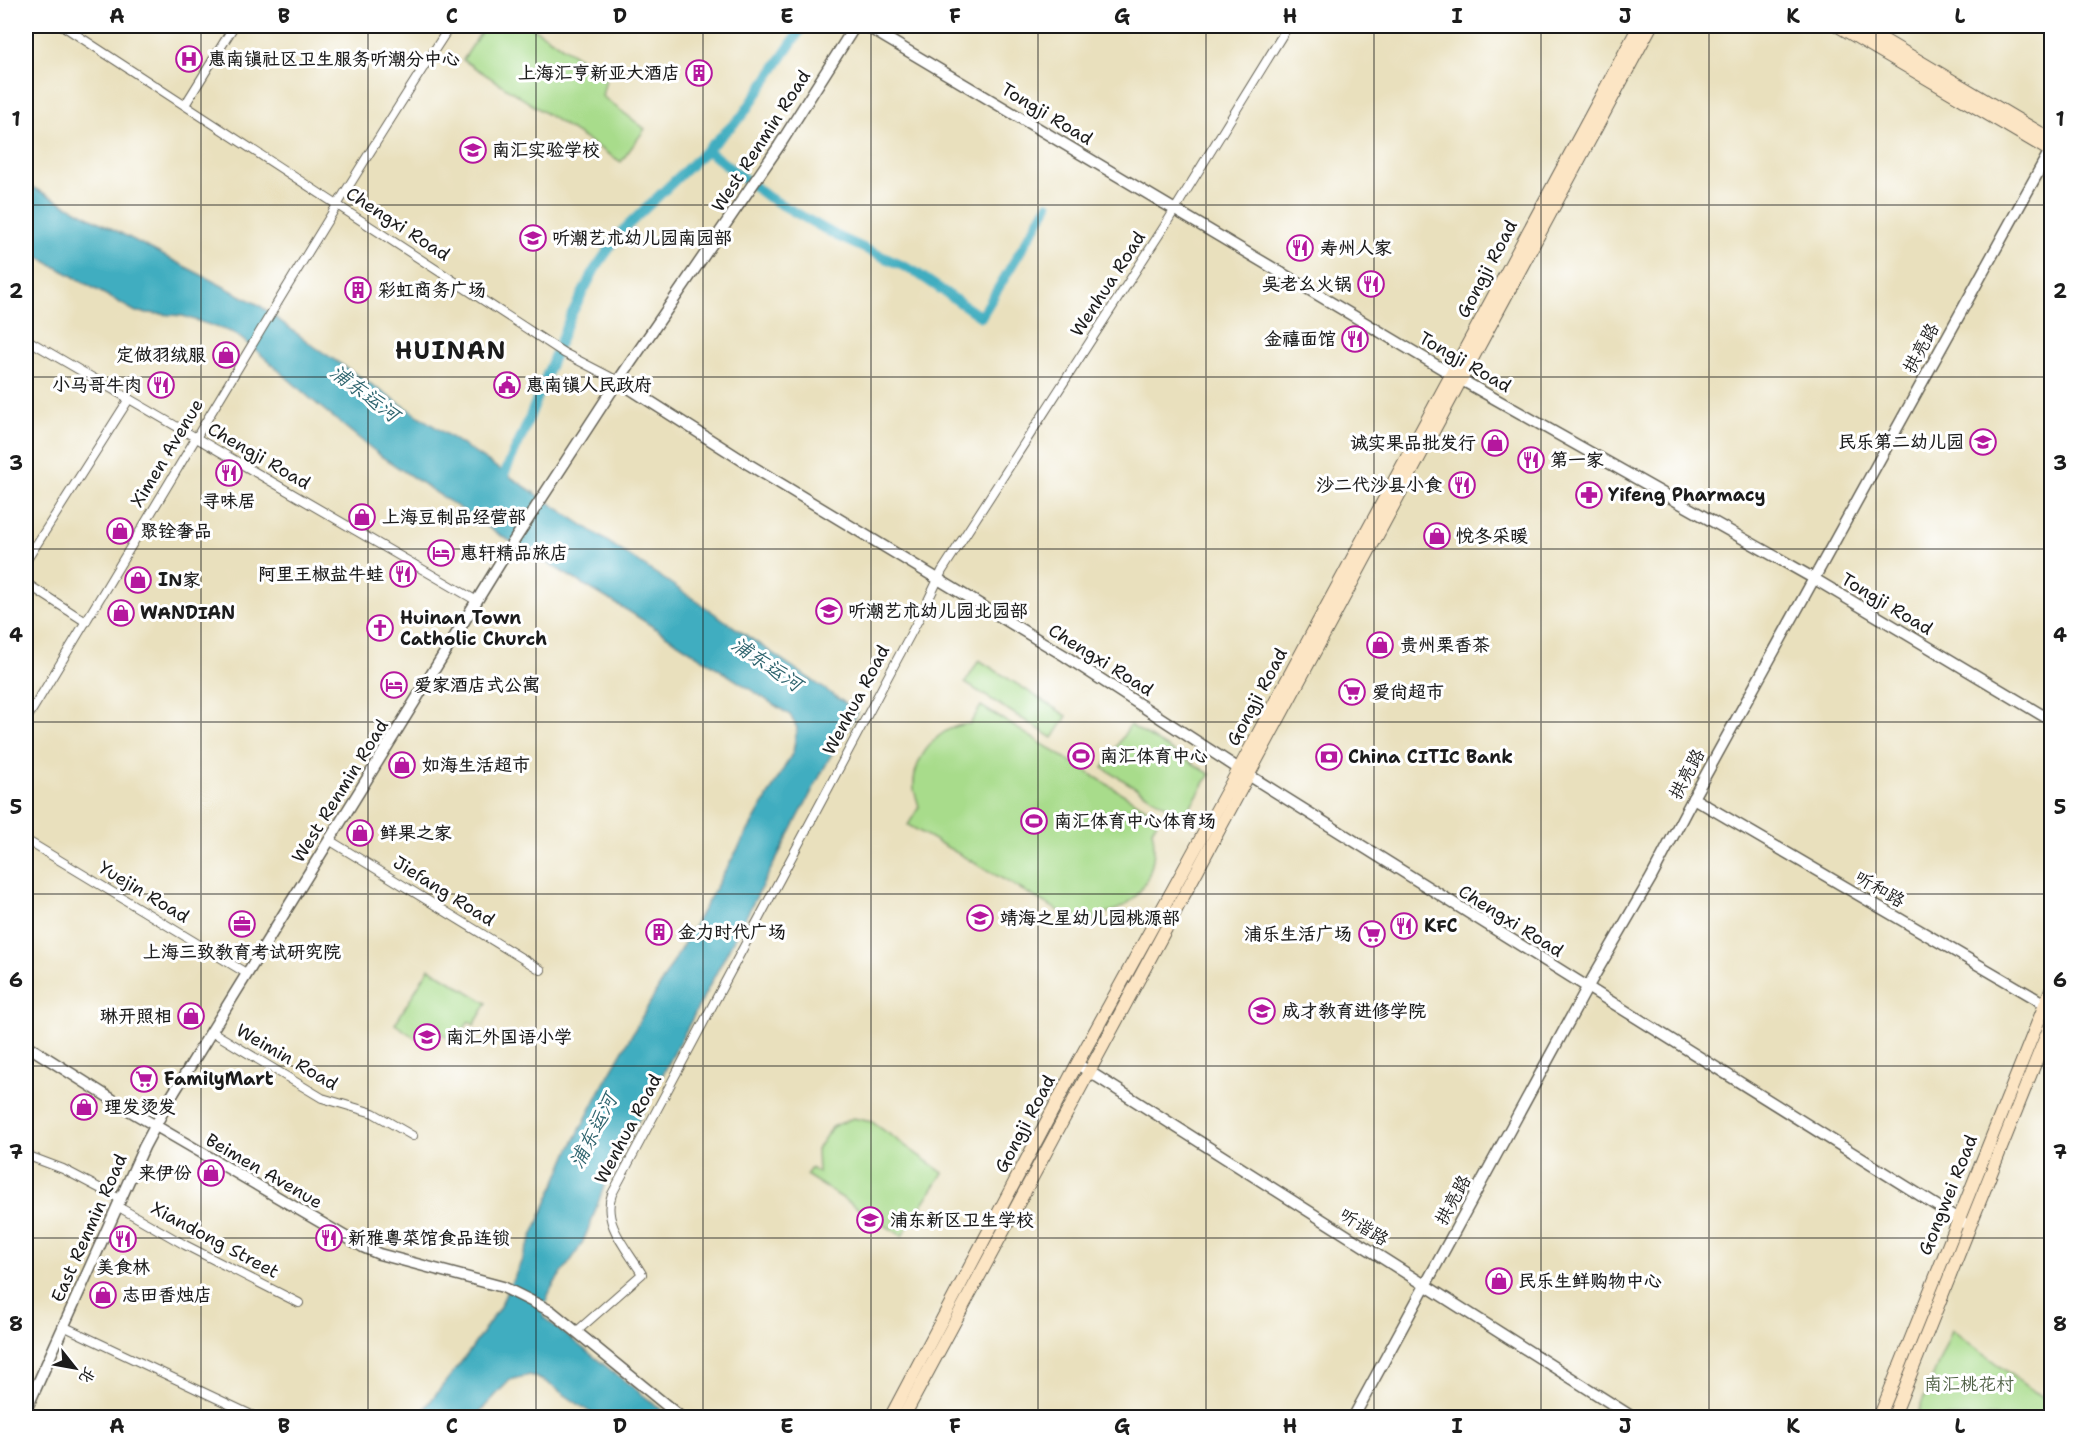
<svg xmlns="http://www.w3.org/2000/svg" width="2077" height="1443" font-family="'Shantell Sans','LXGW WenKai TC',sans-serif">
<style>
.green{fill:#a8dc8b;stroke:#627c54;stroke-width:1.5}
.water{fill:#41adc0;stroke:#2e646e;stroke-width:1.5}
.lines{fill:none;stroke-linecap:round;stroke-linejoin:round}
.canal{stroke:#41adc0;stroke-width:10}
.minor-casing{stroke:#646154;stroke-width:10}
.tertiary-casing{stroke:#646154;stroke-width:13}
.secondary-casing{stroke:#646154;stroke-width:14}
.minor{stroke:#fff;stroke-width:8}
.tertiary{stroke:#fff;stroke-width:10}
.secondary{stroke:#fce5c4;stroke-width:12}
.grid{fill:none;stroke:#1c1c1c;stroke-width:1.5;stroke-opacity:0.55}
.labels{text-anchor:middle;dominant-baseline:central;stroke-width:6;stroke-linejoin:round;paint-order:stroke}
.poi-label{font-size:18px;font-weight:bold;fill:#1c1c1c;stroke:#fff;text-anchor:start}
.street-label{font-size:18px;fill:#1c1c1c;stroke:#fff}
.park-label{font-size:18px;fill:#4d5f43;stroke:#fff}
.water-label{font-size:20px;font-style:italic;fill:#2e646e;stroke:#fff}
.district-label{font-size:24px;font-weight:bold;letter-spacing:1.5px;fill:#1c1c1c;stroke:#fff}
.neatline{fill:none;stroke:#1c1c1c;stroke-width:2}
.grid-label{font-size:20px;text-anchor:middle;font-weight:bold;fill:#1c1c1c}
</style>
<rect width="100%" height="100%" fill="#fff"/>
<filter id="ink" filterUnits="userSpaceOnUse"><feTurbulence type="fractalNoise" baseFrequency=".0167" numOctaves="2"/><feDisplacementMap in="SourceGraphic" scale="12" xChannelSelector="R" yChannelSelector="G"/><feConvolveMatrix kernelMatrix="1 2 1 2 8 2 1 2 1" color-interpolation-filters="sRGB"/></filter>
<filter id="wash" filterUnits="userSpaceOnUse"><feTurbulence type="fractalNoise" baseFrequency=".008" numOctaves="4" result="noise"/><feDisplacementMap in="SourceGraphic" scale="24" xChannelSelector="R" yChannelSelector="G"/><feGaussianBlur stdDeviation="1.35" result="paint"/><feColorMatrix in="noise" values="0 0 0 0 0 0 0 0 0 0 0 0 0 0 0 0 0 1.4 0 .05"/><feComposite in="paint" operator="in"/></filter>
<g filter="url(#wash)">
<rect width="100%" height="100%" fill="#e9e0bd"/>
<!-- green -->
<g class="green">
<path d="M485,26h45l77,49 -5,21 43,33 -24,33 -158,-102z"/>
<path d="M979,660l88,56 -14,22 -88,-55z"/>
<path d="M981,706l179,111 -8,13c9,37 -13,82 -54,84l-9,14 -181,-103 11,-18c-1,-6 -4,-12 -5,-18 -3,-30 26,-65 56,-65z"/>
<path d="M1130,725l80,49 -26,43 -81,-49z"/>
<path d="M429,968l58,35 -13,22 -5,-4 -14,22 -22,-16 -9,17 -29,-20z"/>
<path d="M853,1118l19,4 71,51 -41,63 -96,-61 5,-7 7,5 -1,-24 15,-22z"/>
<path d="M1952,1330l82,62 17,9v16h-135z"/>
</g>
<!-- water -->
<path class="water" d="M26,184l233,121 53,40 361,240 185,127 -28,45 -225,427c-8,20 -14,42 -24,61 -15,28 -34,36 -38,72l128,100h-74l-51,-35 -16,-7 -20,5 -35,37h-57l51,-65 30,-44 18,-37 52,-120 34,-66 190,-333 4,-24 -7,-13 -160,-103 -130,-77 -118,-78 -70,-57 -54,-48 -24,-19 -51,-17 -47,-4 -110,-62z"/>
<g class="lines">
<!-- canal -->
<g class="canal">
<path d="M708,151l60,46 69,39 77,35 67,46 67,-112"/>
<path d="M500,483l24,-52 46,-114 25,-48 26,-37 121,-116 61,-90"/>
</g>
</g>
</g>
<g filter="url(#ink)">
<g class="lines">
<!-- minor casing -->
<g class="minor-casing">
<g id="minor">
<path d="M63,26l501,327 54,28"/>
<path d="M185,105l49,-79"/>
<path d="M26,339l451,262"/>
<path d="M26,561l103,-162"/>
<path d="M26,583l60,39"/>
<path d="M26,720c142,-232 277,-467 424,-694"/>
<path d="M26,840l220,133"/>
<path d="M329,840l212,130"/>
<path d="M211,1031l111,67 51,15 40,23"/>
<path d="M26,1155l37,14 57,30"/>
<path d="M117,1206l68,39 114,58"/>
<path d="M63,1326l195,92"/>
<path d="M576,1332l66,-58c-14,-24 -41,-51 -30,-80l312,-585 18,-38 222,-344 124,-201"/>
<path d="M26,1381l10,6"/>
</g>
</g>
<!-- tertiary casing -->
<g class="tertiary-casing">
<g id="tertiary">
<path d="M866,26l585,348 362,204 239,143"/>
<path d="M618,381l130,83 317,192 174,113 727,455"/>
<path d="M1693,798l359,210"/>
<path d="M26,1045l106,67 231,135 16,7 124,33 48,24 131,107"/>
<path d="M1082,1067l552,351"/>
<path d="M26,1410l118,-263 24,-45 340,-552 110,-169 161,-235 76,-120"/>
<path d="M1353,1418l234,-430 64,-110 42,-80 359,-651"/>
</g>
</g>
<!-- secondary casing -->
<g class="secondary-casing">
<g id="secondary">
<path d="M1838,26l214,126"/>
<path d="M1860,26l192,114"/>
<path d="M890,1418l187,-354 162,-295 400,-743"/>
<path d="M903,1418l748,-1392"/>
<path d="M1879,1418l173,-431"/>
<path d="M1893,1418l159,-397"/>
</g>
</g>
<!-- minor -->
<use href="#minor" class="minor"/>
<!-- tertiary -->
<use href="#tertiary" class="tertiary"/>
<!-- secondary -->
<use href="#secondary" class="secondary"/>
</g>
</g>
<!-- grid -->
<path class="grid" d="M201,26v1392M368,26v1392M536,26v1392M703,26v1392M871,26v1392M1038,26v1392M1206,26v1392M1374,26v1392M1541,26v1392M1709,26v1392M1876,26v1392M26,205h2026M26,377h2026M26,549h2026M26,722h2026M26,894h2026M26,1066h2026M26,1238h2026"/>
<!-- icons -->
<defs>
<g id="hospital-ring" transform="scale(1.35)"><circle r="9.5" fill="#fff" stroke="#b5179e" stroke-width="1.5"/><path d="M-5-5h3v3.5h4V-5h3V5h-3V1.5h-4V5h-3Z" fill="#b5179e"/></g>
<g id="building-ring" transform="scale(1.35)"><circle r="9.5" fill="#fff" stroke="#b5179e" stroke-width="1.5"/><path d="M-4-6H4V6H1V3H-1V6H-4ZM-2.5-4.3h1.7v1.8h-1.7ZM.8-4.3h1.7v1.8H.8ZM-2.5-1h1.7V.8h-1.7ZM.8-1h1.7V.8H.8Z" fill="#b5179e"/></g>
<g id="school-ring" transform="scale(1.35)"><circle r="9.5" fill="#fff" stroke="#b5179e" stroke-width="1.5"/><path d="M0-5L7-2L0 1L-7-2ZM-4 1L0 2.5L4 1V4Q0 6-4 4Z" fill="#b5179e"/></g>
<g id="restaurant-ring" transform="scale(1.35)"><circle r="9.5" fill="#fff" stroke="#b5179e" stroke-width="1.5"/><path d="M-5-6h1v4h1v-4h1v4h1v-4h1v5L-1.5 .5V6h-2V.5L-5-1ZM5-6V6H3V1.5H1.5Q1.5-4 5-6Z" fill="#b5179e"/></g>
<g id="shop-ring" transform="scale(1.35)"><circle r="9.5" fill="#fff" stroke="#b5179e" stroke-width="1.5"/><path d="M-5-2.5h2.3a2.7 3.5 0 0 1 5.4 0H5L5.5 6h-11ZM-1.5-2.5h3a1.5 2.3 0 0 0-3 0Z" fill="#b5179e"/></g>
<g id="civic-ring" transform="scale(1.35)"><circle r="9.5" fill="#fff" stroke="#b5179e" stroke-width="1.5"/><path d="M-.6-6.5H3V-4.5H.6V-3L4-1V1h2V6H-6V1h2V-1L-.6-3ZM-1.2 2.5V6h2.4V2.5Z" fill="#b5179e"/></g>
<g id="pharmacy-ring" transform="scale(1.35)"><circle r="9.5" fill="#fff" stroke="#b5179e" stroke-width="1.5"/><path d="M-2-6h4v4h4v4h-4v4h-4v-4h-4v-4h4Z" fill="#b5179e"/></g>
<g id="hotel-ring" transform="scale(1.35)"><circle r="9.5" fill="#fff" stroke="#b5179e" stroke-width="1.5"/><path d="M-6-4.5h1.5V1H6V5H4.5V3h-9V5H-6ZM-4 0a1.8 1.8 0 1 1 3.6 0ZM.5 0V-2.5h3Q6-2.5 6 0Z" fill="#b5179e"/></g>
<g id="church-ring" transform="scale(1.35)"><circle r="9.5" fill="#fff" stroke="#b5179e" stroke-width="1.5"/><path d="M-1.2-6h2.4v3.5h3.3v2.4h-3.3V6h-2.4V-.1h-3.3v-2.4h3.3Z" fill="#b5179e"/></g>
<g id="supermarket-ring" transform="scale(1.35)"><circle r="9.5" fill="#fff" stroke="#b5179e" stroke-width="1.5"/><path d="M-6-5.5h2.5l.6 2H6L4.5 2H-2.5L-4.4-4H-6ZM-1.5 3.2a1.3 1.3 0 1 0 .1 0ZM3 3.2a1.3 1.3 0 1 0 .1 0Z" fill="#b5179e"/></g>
<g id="stadium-ring" transform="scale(1.35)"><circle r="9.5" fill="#fff" stroke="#b5179e" stroke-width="1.5"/><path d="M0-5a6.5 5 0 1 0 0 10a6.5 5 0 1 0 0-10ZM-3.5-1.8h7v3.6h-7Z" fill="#b5179e"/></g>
<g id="bank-ring" transform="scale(1.35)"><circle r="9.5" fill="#fff" stroke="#b5179e" stroke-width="1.5"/><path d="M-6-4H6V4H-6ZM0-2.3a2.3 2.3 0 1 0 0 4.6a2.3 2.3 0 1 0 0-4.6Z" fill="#b5179e"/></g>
<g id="office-ring" transform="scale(1.35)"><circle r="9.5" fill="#fff" stroke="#b5179e" stroke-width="1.5"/><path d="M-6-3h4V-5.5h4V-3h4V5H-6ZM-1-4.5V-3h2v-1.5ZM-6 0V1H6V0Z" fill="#b5179e"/></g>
<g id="university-ring" transform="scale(1.35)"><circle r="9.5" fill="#fff" stroke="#b5179e" stroke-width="1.5"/><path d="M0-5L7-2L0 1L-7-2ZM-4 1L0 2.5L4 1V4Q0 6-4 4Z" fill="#b5179e"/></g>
</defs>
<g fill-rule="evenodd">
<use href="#hospital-ring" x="189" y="59"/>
<use href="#building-ring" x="699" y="73"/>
<use href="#school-ring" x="473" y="150"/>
<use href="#school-ring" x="533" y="238"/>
<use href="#restaurant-ring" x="1300" y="248"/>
<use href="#restaurant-ring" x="1371" y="284"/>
<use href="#building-ring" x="358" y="290"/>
<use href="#restaurant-ring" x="1355" y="339"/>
<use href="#shop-ring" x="226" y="355"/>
<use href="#restaurant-ring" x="161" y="385"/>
<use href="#civic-ring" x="507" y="385"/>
<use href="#school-ring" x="1983" y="442"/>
<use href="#shop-ring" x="1495" y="443"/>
<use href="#restaurant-ring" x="1531" y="460"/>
<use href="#restaurant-ring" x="229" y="473"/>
<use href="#restaurant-ring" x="1462" y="485"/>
<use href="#pharmacy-ring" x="1589" y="495"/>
<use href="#shop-ring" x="362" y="517"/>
<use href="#shop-ring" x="120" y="531"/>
<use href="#shop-ring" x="1437" y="536"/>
<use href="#hotel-ring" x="441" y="553"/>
<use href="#restaurant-ring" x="403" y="574"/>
<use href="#shop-ring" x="138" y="580"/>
<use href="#school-ring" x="829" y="611"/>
<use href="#shop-ring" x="121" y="613"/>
<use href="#church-ring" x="380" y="628"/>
<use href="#shop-ring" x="1380" y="645"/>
<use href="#hotel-ring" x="394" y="685"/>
<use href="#supermarket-ring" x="1352" y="692"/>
<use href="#stadium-ring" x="1081" y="756"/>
<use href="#bank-ring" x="1329" y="757"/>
<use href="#shop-ring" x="402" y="765"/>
<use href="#stadium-ring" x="1034" y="821"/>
<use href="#shop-ring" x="360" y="833"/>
<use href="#school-ring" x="980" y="918"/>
<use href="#office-ring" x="242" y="924"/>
<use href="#restaurant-ring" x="1404" y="926"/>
<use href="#building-ring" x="659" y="932"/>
<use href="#supermarket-ring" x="1372" y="934"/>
<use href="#school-ring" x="1262" y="1011"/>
<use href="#shop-ring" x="191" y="1016"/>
<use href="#school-ring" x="427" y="1037"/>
<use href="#supermarket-ring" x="144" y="1079"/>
<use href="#shop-ring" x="84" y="1107"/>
<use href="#shop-ring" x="211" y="1173"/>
<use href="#university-ring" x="870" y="1220"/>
<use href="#restaurant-ring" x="329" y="1238"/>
<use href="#restaurant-ring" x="123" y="1239"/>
<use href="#shop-ring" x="1499" y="1281"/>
<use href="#shop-ring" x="103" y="1295"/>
</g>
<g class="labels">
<!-- poi labels -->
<g class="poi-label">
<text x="208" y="59">惠南镇社区卫生服务听潮分中心</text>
<text x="680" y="73" text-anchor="end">上海汇亨新亚大酒店</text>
<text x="492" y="150">南汇实验学校</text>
<text x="552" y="238">听潮艺术幼儿园南园部</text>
<text x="1320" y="248">寿州人家</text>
<text x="1352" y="284" text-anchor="end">吴老幺火锅</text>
<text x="378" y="290">彩虹商务广场</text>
<text x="1336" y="339" text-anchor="end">金禧面馆</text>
<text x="206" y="355" text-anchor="end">定做羽绒服</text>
<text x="142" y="385" text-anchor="end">小马哥牛肉</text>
<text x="526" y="385">惠南镇人民政府</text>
<text x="1964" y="442" text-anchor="end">民乐第二幼儿园</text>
<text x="1476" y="443" text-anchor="end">诚实果品批发行</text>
<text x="1550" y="460">第一家</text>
<text x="1442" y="485" text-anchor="end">沙二代沙县小食</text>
<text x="1608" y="495">Yifeng Pharmacy</text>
<text x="229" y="501" text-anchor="middle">寻味居</text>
<text x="382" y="517">上海豆制品经营部</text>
<text x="140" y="531">聚铨奢品</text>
<text x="1456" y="536">悦冬采暖</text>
<text x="460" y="553">惠轩精品旅店</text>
<text x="384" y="574" text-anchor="end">阿里王椒盐牛蛙</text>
<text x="158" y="580">IN家</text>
<text x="848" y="611">听潮艺术幼儿园北园部</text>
<text x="140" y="613">WANDIAN</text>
<text x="400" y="618">Huinan Town<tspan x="400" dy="21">Catholic Church</tspan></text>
<text x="1400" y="645">贵州栗香茶</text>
<text x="414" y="685">爱家酒店式公寓</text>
<text x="1372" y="692">爱尚超市</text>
<text x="1100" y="756">南汇体育中心</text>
<text x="1348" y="757">China CITIC Bank</text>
<text x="422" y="765">如海生活超市</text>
<text x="1054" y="821">南汇体育中心体育场</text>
<text x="380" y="833">鲜果之家</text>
<text x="1000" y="918">靖海之星幼儿园桃源部</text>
<text x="1424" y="926">KFC</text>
<text x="678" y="932">金力时代广场</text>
<text x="1352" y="934" text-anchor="end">浦乐生活广场</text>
<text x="242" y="952" text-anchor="middle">上海三致教育考试研究院</text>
<text x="1282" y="1011">成才教育进修学院</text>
<text x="172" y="1016" text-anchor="end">琳开照相</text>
<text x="446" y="1037">南汇外国语小学</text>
<text x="164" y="1079">FamilyMart</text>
<text x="104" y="1107">理发烫发</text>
<text x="192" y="1173" text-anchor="end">来伊份</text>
<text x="890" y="1220">浦东新区卫生学校</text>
<text x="348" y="1238">新雅粤菜馆食品连锁</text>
<text x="123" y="1267" text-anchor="middle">美食林</text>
<text x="1518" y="1281">民乐生鲜购物中心</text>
<text x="122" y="1295">志田香烛店</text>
</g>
<!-- street labels -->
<g class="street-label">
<text transform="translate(1047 114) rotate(31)">Tongji Road</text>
<text transform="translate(761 141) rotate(-57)">West Renmin Road</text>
<text transform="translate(398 224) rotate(33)">Chengxi Road</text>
<text transform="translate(1487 269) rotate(-62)">Gongji Road</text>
<text transform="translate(1108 284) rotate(-57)">Wenhua Road</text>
<text transform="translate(1921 348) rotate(-61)">拱亮路</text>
<text transform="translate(1465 362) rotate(30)">Tongji Road</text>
<text transform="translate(167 453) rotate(-59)">Ximen Avenue</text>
<text transform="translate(259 456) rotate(30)">Chengji Road</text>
<text transform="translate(1887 604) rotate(31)">Tongji Road</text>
<text transform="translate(1101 660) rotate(32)">Chengxi Road</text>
<text transform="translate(1257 697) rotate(-62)">Gongji Road</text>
<text transform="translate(856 700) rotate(-62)">Wenhua Road</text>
<text transform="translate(1687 774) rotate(-62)">拱亮路</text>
<text transform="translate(340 791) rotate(-58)">West Renmin Road</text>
<text transform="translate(1880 889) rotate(30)">听和路</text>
<text transform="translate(444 891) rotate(32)">Jiefang Road</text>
<text transform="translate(144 892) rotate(31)">Yuejin Road</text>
<text transform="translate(1511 921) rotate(32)">Chengxi Road</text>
<text transform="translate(287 1057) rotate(30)">Weimin Road</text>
<text transform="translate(1025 1124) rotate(-62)">Gongji Road</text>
<text transform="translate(628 1129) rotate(-62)">Wenhua Road</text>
<text transform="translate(264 1171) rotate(30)">Beimen Avenue</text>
<text transform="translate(1948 1195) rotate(-68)">Gongwei Road</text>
<text transform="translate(1453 1200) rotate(-61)">拱亮路</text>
<text transform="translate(1364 1227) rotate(32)">听谐路</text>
<text transform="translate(89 1228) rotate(-66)">East Renmin Road</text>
<text transform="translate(215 1240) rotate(28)">Xiandong Street</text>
</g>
<!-- park labels -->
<g class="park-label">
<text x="1969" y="1384">南汇桃花村</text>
</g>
<!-- water labels -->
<g class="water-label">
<text transform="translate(365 393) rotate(37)">浦东运河</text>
<text transform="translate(767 664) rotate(34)">浦东运河</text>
<text transform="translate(593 1131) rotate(-63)">浦东运河</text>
</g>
<!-- district labels -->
<g class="district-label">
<text x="451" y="351">HUINAN</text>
</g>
</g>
<!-- margin -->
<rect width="2077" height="1443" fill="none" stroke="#fff" stroke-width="66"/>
<!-- north arrow -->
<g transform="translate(75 1368) rotate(121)" stroke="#ffffff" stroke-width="4.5" paint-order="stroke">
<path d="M0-4.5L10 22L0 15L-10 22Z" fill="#1c1c1c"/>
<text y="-9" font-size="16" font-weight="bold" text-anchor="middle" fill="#1c1c1c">北</text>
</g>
<rect x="33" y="33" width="2011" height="1377" class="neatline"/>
<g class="grid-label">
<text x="117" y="23">A</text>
<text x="284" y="23">B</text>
<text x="452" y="23">C</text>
<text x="620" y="23">D</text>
<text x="787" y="23">E</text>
<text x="955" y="23">F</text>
<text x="1122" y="23">G</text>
<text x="1290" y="23">H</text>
<text x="1457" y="23">I</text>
<text x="1625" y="23">J</text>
<text x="1793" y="23">K</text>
<text x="1960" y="23">L</text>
<text x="16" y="126">1</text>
<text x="2060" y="126">1</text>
<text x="16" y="298">2</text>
<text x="2060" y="298">2</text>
<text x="16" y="470">3</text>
<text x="2060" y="470">3</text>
<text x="16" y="642">4</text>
<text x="2060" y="642">4</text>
<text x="16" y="814">5</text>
<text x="2060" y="814">5</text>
<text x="16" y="987">6</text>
<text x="2060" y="987">6</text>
<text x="16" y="1159">7</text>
<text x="2060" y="1159">7</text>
<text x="16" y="1331">8</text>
<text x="2060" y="1331">8</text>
<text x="117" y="1433">A</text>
<text x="284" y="1433">B</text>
<text x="452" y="1433">C</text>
<text x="620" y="1433">D</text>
<text x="787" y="1433">E</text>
<text x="955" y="1433">F</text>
<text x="1122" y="1433">G</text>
<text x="1290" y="1433">H</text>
<text x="1457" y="1433">I</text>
<text x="1625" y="1433">J</text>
<text x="1793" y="1433">K</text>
<text x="1960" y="1433">L</text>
</g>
</svg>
